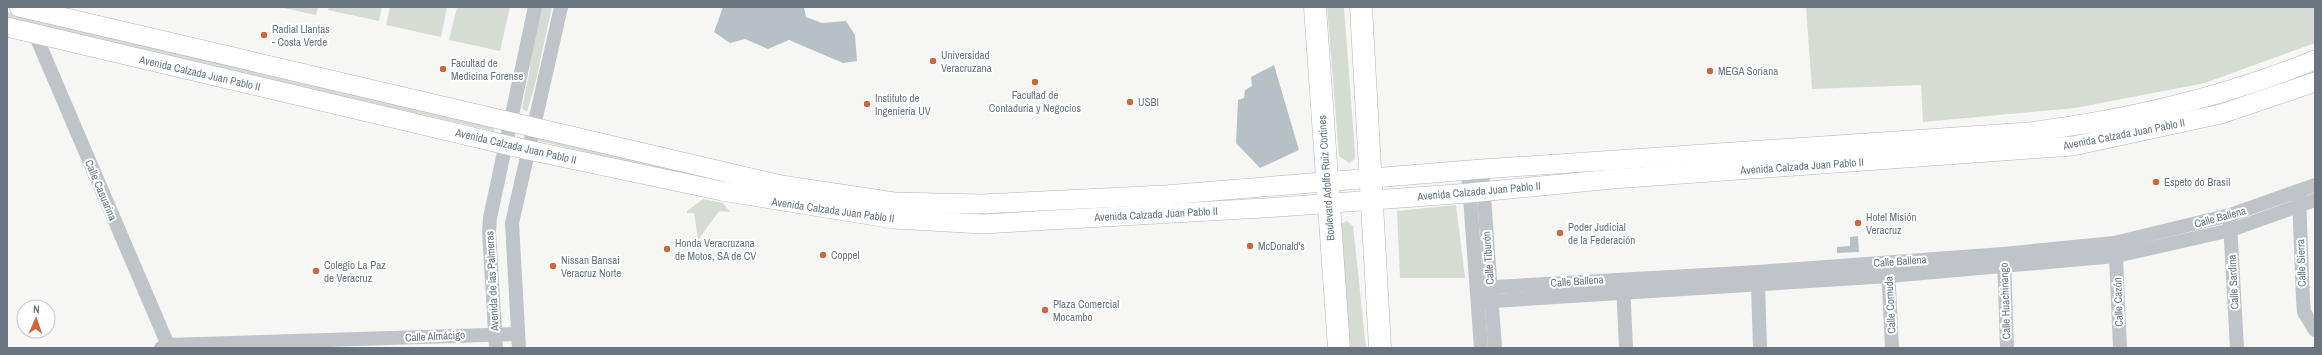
<svg xmlns="http://www.w3.org/2000/svg" width="2322" height="355" font-family="'Archivo Narrow',sans-serif">
<style>
.green{fill:#d6dbd4}
.water{fill:#b7c0c5}
.lines{fill:none;stroke-linecap:round;stroke-linejoin:round}
.secondary-casing{stroke:#b1b5b9;stroke-width:20}
.primary-casing{stroke:#b2b5b9;stroke-width:23}
.street{stroke:#c0c3c7;stroke-width:14}
.secondary{stroke:#fff;stroke-width:19}
.primary{stroke:#fff;stroke-width:22}
.poi-dot{fill:#ce663c;stroke:#fff;stroke-width:1.5}
.labels{text-anchor:middle;dominant-baseline:central;stroke-width:4;stroke-linejoin:round;paint-order:stroke}
.poi-label{font-size:11px;fill:#697581;stroke:#fff;text-anchor:start}
.street-label{font-size:11px;fill:#697581;stroke:#fff}
</style>
<rect width="100%" height="100%" fill="#f6f7f4"/>
<!-- green -->
<g class="green">
<path d="M279,7h39l-2,8z"/>
<path d="M329,7h53l-3,14 -51,-11z"/>
<path d="M390,7h57l-6,30 -55,-12z"/>
<path d="M457,7h53l-10,44 -51,-11z"/>
<path d="M538,7h14l-17,77 -8,28 -5,-4 7,-34z"/>
<path d="M1327,7h17l11,146v6l-6,4 -10,-7z"/>
<path d="M1806,7h509v36l-110,40 -130,25 -152,14 -2,-37 -109,4z"/>
<path d="M7,12l487,114v5l-487,-111z"/>
<path d="M538,137l176,41 -3,3 -172,-40z"/>
<path d="M703,199l20,4 7,9 -11,-1 -21,29 -4,-27h-7v-2z"/>
<path d="M1456,205l9,73h-65l-3,-67z"/>
<path d="M1347,221l6,5 13,122h-19l-9,-123z"/>
</g>
<!-- water -->
<g class="water">
<path d="M723,7h81l2,10 16,6 24,-2 9,14 2,26 -14,2 -54,-23 -21,9 -23,-10 -15,4 -16,-11z"/>
<path d="M1274,65l25,85 -39,18 -24,-25 2,-43 6,-2 1,-8 7,-4 -1,-9z"/>
<path d="M1858,236l1,16 -22,1v-6l13,-1v-9z"/>
</g>
<g class="lines">
<!-- secondary casing -->
<g class="secondary-casing">
<g id="secondary">
<path d="M19,7l762,178 113,17 88,2 183,-9 317,-26 547,-37c96,-12 195,-35 286,-72"/>
<path d="M7,27l521,123 194,41 172,28 89,5 296,-17 190,-14 144,-14 460,-33 148,-32 94,-32"/>
</g>
</g>
<!-- primary casing -->
<g class="primary-casing">
<g id="primary">
<path d="M1315,7l24,341"/>
<path d="M1361,7l19,341"/>
</g>
</g>
<!-- street -->
<g class="street">
<path d="M35,34l133,311"/>
<path d="M1482,169l13,179"/>
<path d="M1468,170l13,178"/>
<path d="M2299,197l4,103 1,12 11,18"/>
<path d="M2230,222l7,126"/>
<path d="M2116,256l4,92"/>
<path d="M2004,258l3,90"/>
<path d="M1888,268l4,80"/>
<path d="M1623,283l3,65"/>
<path d="M1758,285l2,63"/>
<path d="M1477,288l281,-16 245,-18 111,-11 116,-28 85,-30"/>
<path d="M1478,302l411,-26 227,-20 115,-26 84,-30"/>
<path d="M161,348l7,-3 350,-11"/>
<path d="M496,348l-7,-117 1,-13 45,-211"/>
<path d="M519,348l-7,-125 49,-216"/>
</g>
<!-- secondary -->
<use href="#secondary" class="secondary"/>
<!-- primary -->
<use href="#primary" class="primary"/>
</g>
<!-- markers -->
<g class="poi-dot">
<circle cx="264" cy="35" r="4"/>
<circle cx="933" cy="61" r="4"/>
<circle cx="443" cy="69" r="4"/>
<circle cx="1710" cy="71" r="4"/>
<circle cx="1035" cy="82" r="4"/>
<circle cx="1130" cy="102" r="4"/>
<circle cx="867" cy="104" r="4"/>
<circle cx="2156" cy="182" r="4"/>
<circle cx="1858" cy="223" r="4"/>
<circle cx="1560" cy="233" r="4"/>
<circle cx="1250" cy="246" r="4"/>
<circle cx="667" cy="249" r="4"/>
<circle cx="823" cy="255" r="4"/>
<circle cx="553" cy="266" r="4"/>
<circle cx="316" cy="271" r="4"/>
<circle cx="1045" cy="310" r="4"/>
</g>
<g class="labels">
<!-- poi labels -->
<g class="poi-label">
<text x="272" y="29">Radial Llantas<tspan x="272" dy="13">- Costa Verde</tspan></text>
<text x="941" y="55">Universidad<tspan x="941" dy="13">Veracruzana</tspan></text>
<text x="451" y="63">Facultad de<tspan x="451" dy="13">Medicina Forense</tspan></text>
<text x="1718" y="71">MEGA Soriana</text>
<text x="1035" y="95" text-anchor="middle">Facultad de<tspan x="1035" dy="13">Contaduría y Negocios</tspan></text>
<text x="875" y="98">Instituto de<tspan x="875" dy="13">Ingeniería UV</tspan></text>
<text x="1138" y="102">USBI</text>
<text x="2164" y="182">Espeto do Brasil</text>
<text x="1866" y="217">Hotel Misión<tspan x="1866" dy="13">Veracruz</tspan></text>
<text x="1568" y="227">Poder Judicial<tspan x="1568" dy="13">de la Federación</tspan></text>
<text x="675" y="243">Honda Veracruzana<tspan x="675" dy="13">de Motos, SA de CV</tspan></text>
<text x="1258" y="246">McDonald's</text>
<text x="831" y="255">Coppel</text>
<text x="561" y="260">Nissan Bansai<tspan x="561" dy="13">Veracruz Norte</tspan></text>
<text x="324" y="265">Colegio La Paz<tspan x="324" dy="13">de Veracruz</tspan></text>
<text x="1053" y="304">Plaza Comercial<tspan x="1053" dy="13">Mocambo</tspan></text>
</g>
<!-- street labels -->
<g class="street-label">
<text transform="translate(200 73) rotate(13)">Avenida Calzada Juan Pablo II</text>
<text transform="translate(2124 134) rotate(-11)">Avenida Calzada Juan Pablo II</text>
<text transform="translate(516 146) rotate(13)">Avenida Calzada Juan Pablo II</text>
<text transform="translate(1802 166) rotate(-4)">Avenida Calzada Juan Pablo II</text>
<text transform="translate(1326 178) rotate(-94)">Boulevard Adolfo Ruiz Cortines</text>
<text transform="translate(101 190) rotate(67)">Calle Casuarina</text>
<text transform="translate(1479 191) rotate(-5)">Avenida Calzada Juan Pablo II</text>
<text transform="translate(833 210) rotate(8)">Avenida Calzada Juan Pablo II</text>
<text transform="translate(1156 214) rotate(-3)">Avenida Calzada Juan Pablo II</text>
<text transform="translate(2220 217) rotate(-15)">Calle Ballena</text>
<text transform="translate(1488 258) rotate(-94)">Calle Tiburón</text>
<text transform="translate(1900 261) rotate(-4)">Calle Ballena</text>
<text transform="translate(2301 263) rotate(-92)">Calle Sierra</text>
<text transform="translate(492 281) rotate(-93)">Avenida de las Palmeras</text>
<text transform="translate(1577 281) rotate(-4)">Calle Ballena</text>
<text transform="translate(2233 282) rotate(-93)">Calle Sardina</text>
<text transform="translate(2005 301) rotate(-92)">Calle Huachinango</text>
<text transform="translate(2118 302) rotate(-92)">Calle Cazón</text>
<text transform="translate(1890 305) rotate(-93)">Calle Cornuda</text>
<text transform="translate(435 336) rotate(-3)">Calle Almácigo</text>
</g>
</g>
<!-- border -->
<rect width="2322" height="355" fill="none" stroke="#697581" stroke-width="16"/>
<!-- north arrow -->
<g transform="translate(36 319) rotate(2)"><circle r="19" fill="#ffffff" stroke="#c3c8cd"/>
<path d="M0-3L7 15L0 10L-7 15Z" fill="#ce663c"/>
<text y="-6" font-size="11" font-weight="bold" text-anchor="middle" fill="#697581">N</text>
</g>
</svg>
